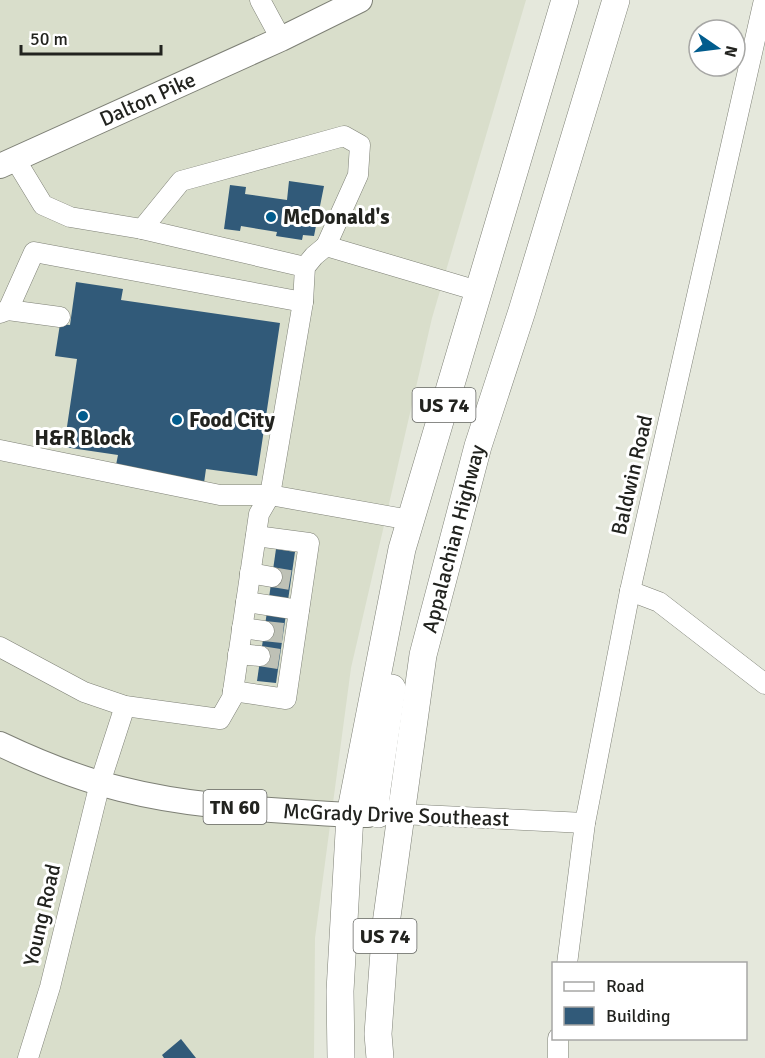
<svg xmlns="http://www.w3.org/2000/svg" width="765" height="1058" font-family="Signika,sans-serif">
<style>
.built{fill:#d9decb}
.building{fill:#315a79}
.lines{fill:none;stroke-linecap:round;stroke-linejoin:round}
.minor-tunnel{stroke:#bec1b6;stroke-width:20;stroke-dasharray:20 10;stroke-linecap:butt}
.minor-casing{stroke:#7e8076;stroke-width:21}
.major-casing{stroke:#7e8076;stroke-width:26}
.highway-casing{stroke:#7e8076;stroke-width:28}
.minor{stroke:#fff;stroke-width:20}
.major{stroke:#fff;stroke-width:24}
.highway{stroke:#fff;stroke-width:27}
.poi-dot{fill:#015c8d;stroke:#fff;stroke-width:2}
.labels{text-anchor:middle;dominant-baseline:central;stroke-width:6;stroke-linejoin:round;paint-order:stroke}
.shield{fill:#fff;stroke:#646562;stroke-width:1.5}
.shield-label{font-size:20px;font-weight:bold;fill:#22231f}
.street-label{font-size:21px;fill:#22231f;stroke:#fff}
.poi-label{font-size:21px;font-weight:bold;fill:#22231f;stroke:#fff;text-anchor:start}
</style>
<rect width="100%" height="100%" fill="#e5e8dc"/>
<!-- built -->
<path class="built" d="M0,0h526l-94,318 -81,350 -36,270 -1,120h-314z"/>
<!-- building -->
<g class="building">
<path d="M289,181l35,5 -10,50 -11,-1 -1,5 -26,-4 1,-4 -36,-6 -1,5 -16,-2 6,-44 16,2 -1,7 42,6z"/>
<path d="M76,282l47,7 -2,11 159,23 -23,153 -51,-7 -2,14 -89,-13 3,-15 -54,-8 13,-88 -22,-3 5,-32 10,1z"/>
<path d="M276,549l19,3 -19,131 -19,-2z"/>
<path d="M181,1039l15,19h-32l-2,-3z"/>
</g>
<g class="lines">
<!-- minor-tunnel -->
<g class="minor-tunnel">
<path d="M272,577l18,3"/>
<path d="M264,631l19,2"/>
<path d="M260,656l19,3"/>
</g>
<!-- minor casing -->
<g class="minor-casing">
<g id="minor">
<path d="M260,0l21,39"/>
<path d="M15,159l28,46 27,12 72,12 163,38"/>
<path d="M142,229l39,-48 163,-45 16,9 -2,30 -32,71"/>
<path d="M8,310l52,7"/>
<path d="M0,313l8,-3 26,-58 269,50"/>
<path d="M0,450l220,45h50l140,25"/>
<path d="M250,573l22,4"/>
<path d="M630,591l29,11 106,82"/>
<path d="M246,602l53,8"/>
<path d="M242,628l22,3"/>
<path d="M0,647l84,45 41,14 95,13 12,-21 27,-184 11,-19 33,-193 2,-35 9,-11 12,-10 152,45"/>
<path d="M238,654l22,2"/>
<path d="M233,691l53,8 23,-156 -53,-7"/>
<path d="M400,814l185,9"/>
<path d="M567,964l18,-141 45,-232 134,-591"/>
<path d="M28,1058l22,-71 50,-204 25,-77"/>
<path d="M558,1058v-20"/>
</g>
</g>
<!-- major casing -->
<g class="major-casing">
<g id="major">
<path id="s1" d="M0,166l281,-127 79,-39"/>
<path d="M0,744c38,18 80,35 121,45 74,19 152,21 229,26h18"/>
</g>
</g>
<!-- highway casing -->
<g class="highway-casing">
<g id="highway">
<path d="M378,814l-2,-15 1,-10 15,-101"/>
<path d="M341,1058l-1,-67 10,-176 52,-266 163,-549"/>
<path id="s2" d="M380,1058l-2,-24 8,-110 37,-269 55,-209 44,-135 94,-311"/>
</g>
</g>
<!-- minor -->
<use href="#minor" class="minor"/>
<!-- major -->
<use href="#major" class="major"/>
<!-- highway -->
<use href="#highway" class="highway"/>
</g>
<!-- markers -->
<g class="poi-dot">
<circle cx="271" cy="217" r="6"/>
<circle cx="83" cy="416" r="6"/>
<circle cx="177" cy="420" r="6"/>
</g>
<g class="labels">
<!-- shield labels -->
<g class="shield">
<rect x="412.5" y="388" width="63" height="34" rx="4.5"/>
<rect x="203.5" y="790" width="63" height="34" rx="4.5"/>
<rect x="353.5" y="919" width="63" height="34" rx="4.5"/>
</g>
<g class="shield-label">
<text x="444" y="405">US 74</text>
<text x="235" y="807">TN 60</text>
<text x="385" y="936">US 74</text>
</g>
<!-- street labels -->
<g class="street-label">
<text stroke="none"><textPath href="#s1" startOffset="162">Dalton Pike</textPath></text>
<text transform="translate(632 475) rotate(-77)">Baldwin Road</text>
<text stroke="none"><textPath href="#s2" startOffset="526">Appalachian Highway</textPath></text>
<text transform="translate(396 815) rotate(2)">McGrady Drive Southeast</text>
<text transform="translate(42 915) rotate(-77)">Young Road</text>
</g>
<!-- poi labels -->
<g class="poi-label">
<text x="283" y="217">McDonald's</text>
<text x="189" y="420">Food City</text>
<text x="83" y="438" text-anchor="middle">H&amp;R Block</text>
</g>
</g>
<!-- legend -->
<rect x="552" y="962" width="195" height="78" fill="#ffffff" stroke="#a7a7a5" stroke-width="1.5"/>
<rect x="564" y="982" width="30" height="9" fill="#ffffff" stroke="#a7a7a5" stroke-width="1.5"/>
<text x="606" y="992" font-size="18" fill="#22231f">Road</text>
<rect x="564" y="1007" width="30" height="18" fill="#315a79" stroke="#a7a7a5" stroke-width="1.5"/>
<text x="606" y="1022" font-size="18" fill="#22231f">Building</text>
<!-- north arrow -->
<g transform="translate(717 48) rotate(104)"><circle r="28" fill="#ffffff" stroke="#a7a7a5" stroke-width="1.5"/>
<path d="M0-4.5L10 22L0 15L-10 22Z" fill="#015c8d"/>
<text y="-9" font-size="16" font-weight="bold" text-anchor="middle" fill="#22231f">N</text>
</g>
<!-- scale -->
<path d="M21 45v9h140v-9" fill="none" stroke="#22231f" stroke-width="3"/>
<text x="30" y="45" font-size="18" fill="#22231f" stroke="#ffffff" stroke-width="4.5" paint-order="stroke">50 m</text>
</svg>
